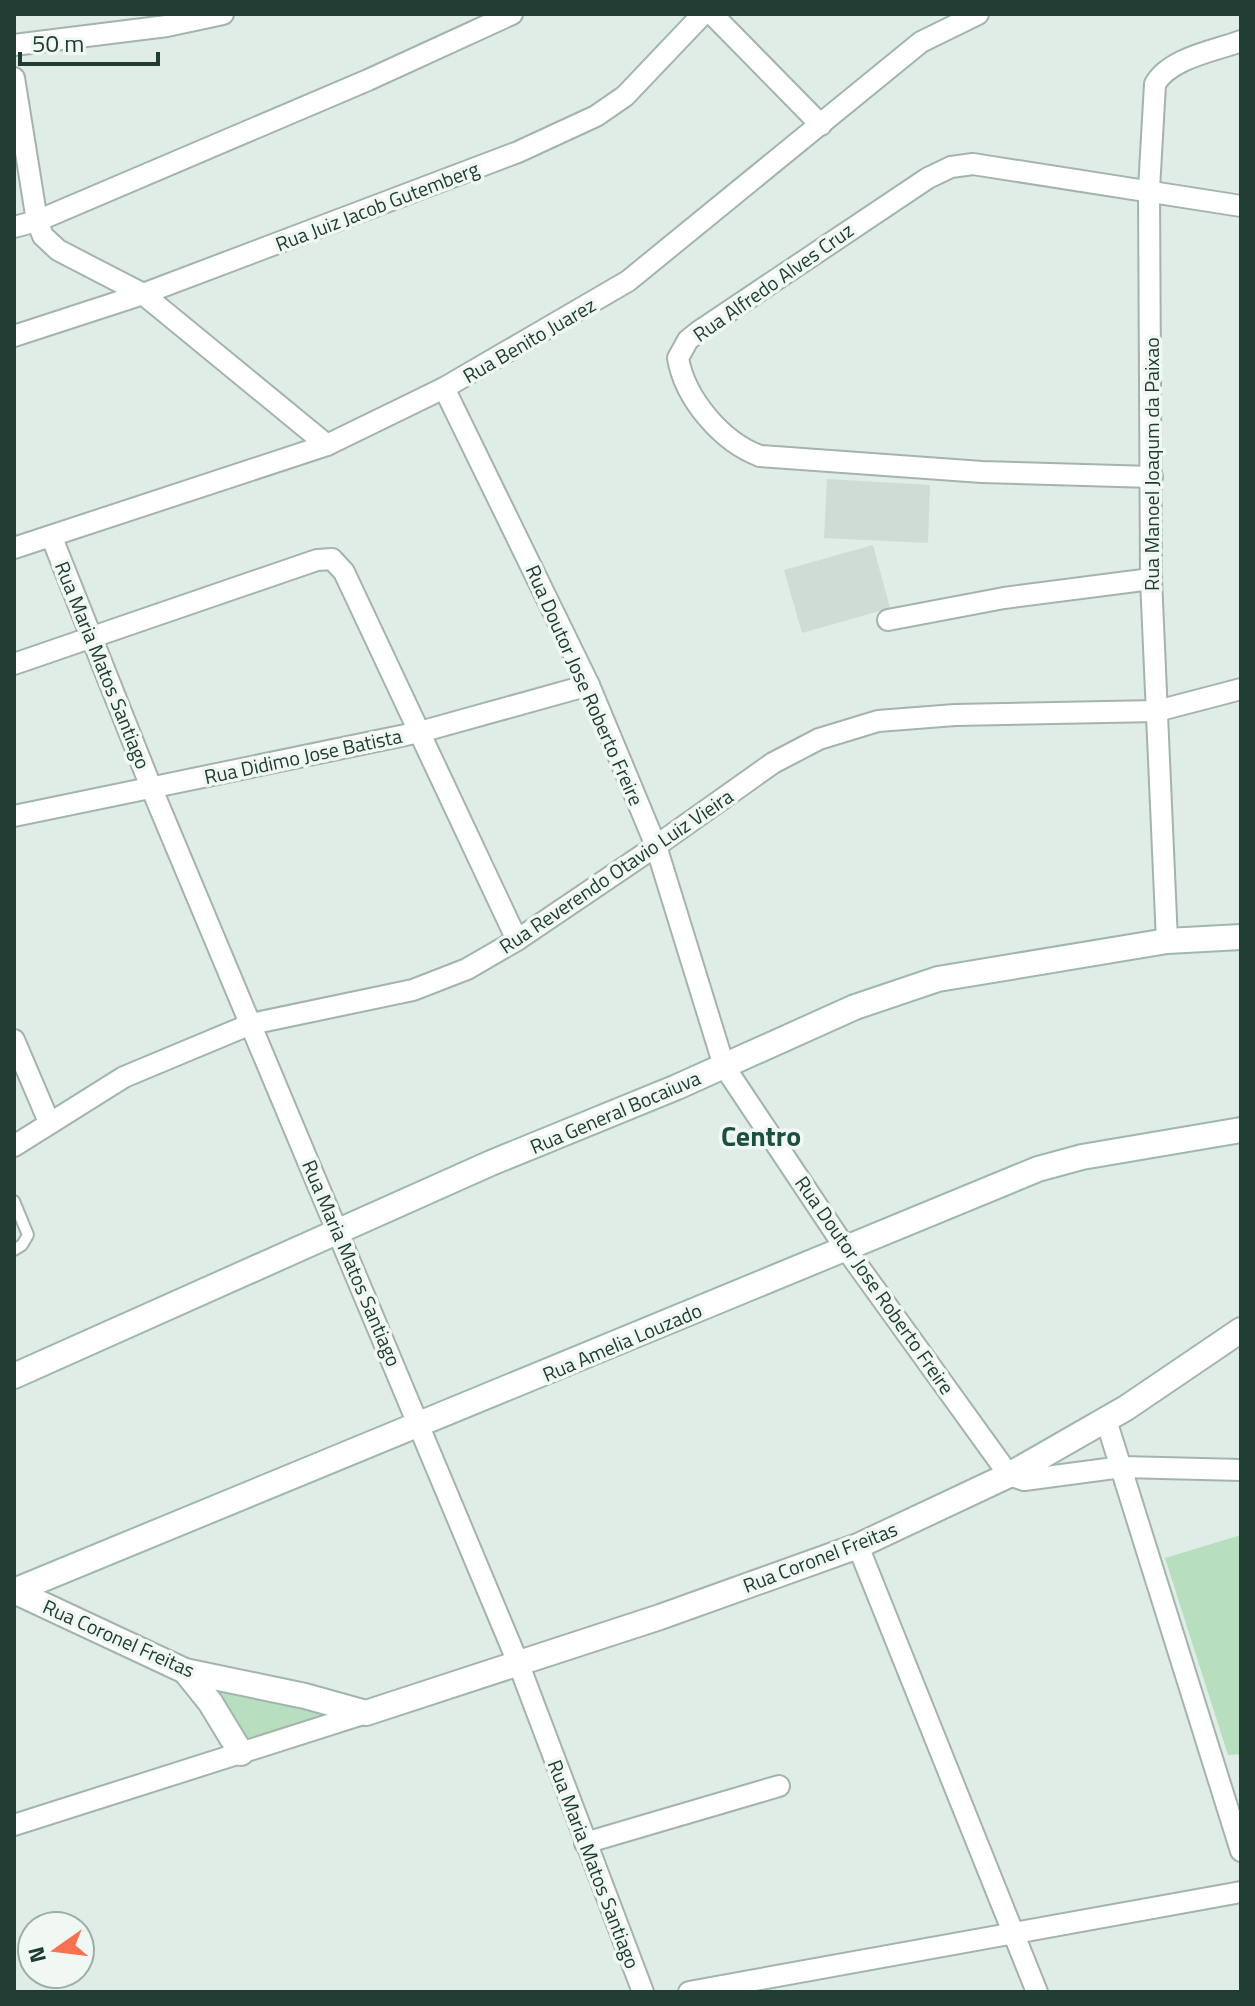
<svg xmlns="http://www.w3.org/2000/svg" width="1255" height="2006" font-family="'Titillium Web',sans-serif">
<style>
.built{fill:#cedcd5}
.green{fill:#b8dec0}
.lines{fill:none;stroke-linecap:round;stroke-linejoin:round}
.service-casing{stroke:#a3b4ad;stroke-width:14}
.minor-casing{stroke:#a3b4ad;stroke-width:24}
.tertiary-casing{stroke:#a3b4ad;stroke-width:28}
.secondary-casing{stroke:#9eb8ad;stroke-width:28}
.service{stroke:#fff;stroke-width:10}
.minor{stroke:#fff;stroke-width:20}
.tertiary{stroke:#fff;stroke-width:24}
.secondary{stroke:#fff;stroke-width:24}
.labels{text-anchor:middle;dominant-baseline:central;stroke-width:7;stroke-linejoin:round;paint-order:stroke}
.street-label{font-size:20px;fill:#203d33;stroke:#f1f8f4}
.district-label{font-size:28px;font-weight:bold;fill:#1b5040;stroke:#f1f8f4}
</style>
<rect width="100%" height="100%" fill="#e0ece6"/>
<!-- built -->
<g class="built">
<path d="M827,479l103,6 -2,58 -104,-5z"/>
<path d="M873,545l17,63 -88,25 -18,-63z"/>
</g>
<!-- green -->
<g class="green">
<path d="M1241,1535v219l-13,1 -63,-197z"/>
<path d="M207,1684l125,33 -83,27z"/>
</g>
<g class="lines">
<!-- service casing -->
<g class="service-casing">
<path id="service" d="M14,1201l14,34 -6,10 -8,5"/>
</g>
<!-- minor casing -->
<g class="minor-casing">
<g id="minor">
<path d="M712,14l109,111"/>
<path d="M14,45l153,-19 56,-12"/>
<path d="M14,78l23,143 6,15 15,14 85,44 184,151"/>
<path d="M14,227l23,-6 331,-141 144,-66"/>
<path d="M14,336l129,-42 375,-142 78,-36 29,-20 78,-82"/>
<path d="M444,388l145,297 67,161 68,220 122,183 163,226 15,5 98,-13 119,3"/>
<path d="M1152,477l-170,-5 -222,-16c-38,-14 -75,-57 -82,-98l10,-18 10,-8 230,-154 23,-11 22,-3 268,42"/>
<path d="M52,538l99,249 368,878 124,327"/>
<path d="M14,548l313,-103 117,-57 184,-107 293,-239 57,-28"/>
<path d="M888,620l116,-22 147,-19"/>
<path d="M14,664l303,-104 15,-1 12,13 173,368"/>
<path d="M14,816l406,-84 169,-47"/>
<path d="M1167,941l-16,-362 -2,-390 6,-105c15,-26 59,-33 86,-43"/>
<path d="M14,1040l35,82"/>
<path d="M14,1146l110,-69 127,-53 162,-34 54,-21 50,-29 139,-94 117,-83 46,-24 59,-18 77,-6 202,-4 84,-22"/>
<path d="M1106,1420l135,431"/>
<path d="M858,1546l179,446"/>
<path d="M14,1825l352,-112"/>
<path d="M585,1843l194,-57"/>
<path d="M689,1992l552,-100"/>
</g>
</g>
<!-- tertiary casing -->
<g class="tertiary-casing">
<g id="tertiary">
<path d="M14,1591l171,80 120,25 61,17 294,-96 198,-71 151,-71 117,-67 115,-78"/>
<path d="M185,1671l25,31 31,51"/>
</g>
</g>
<!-- secondary casing -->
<g class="secondary-casing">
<g id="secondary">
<path d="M14,1376l477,-213 186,-76 178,-80 83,-28 229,-38 74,-4"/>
<path d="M14,1591l1024,-422 44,-12 159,-27"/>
</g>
</g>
<!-- service -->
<use href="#service" class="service"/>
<!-- minor -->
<use href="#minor" class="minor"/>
<!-- tertiary -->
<use href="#tertiary" class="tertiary"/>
<!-- secondary -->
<use href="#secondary" class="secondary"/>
</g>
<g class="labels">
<!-- street labels -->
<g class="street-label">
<text transform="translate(377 206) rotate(-21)">Rua Juiz Jacob Gutemberg</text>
<text transform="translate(773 282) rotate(-35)">Rua Alfredo Alves Cruz</text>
<text transform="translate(529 340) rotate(-30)">Rua Benito Juarez</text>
<text transform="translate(1151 464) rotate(-90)">Rua Manoel Joaqum da Paixao</text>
<text transform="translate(103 665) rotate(68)">Rua Maria Matos Santiago</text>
<text transform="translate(585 685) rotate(66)">Rua Doutor Jose Roberto Freire</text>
<text transform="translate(303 756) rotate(-12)">Rua Didimo Jose Batista</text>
<text transform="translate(616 871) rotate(-34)">Rua Reverendo Otavio Luiz Vieira</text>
<text transform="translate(615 1112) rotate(-23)">Rua General Bocaiuva</text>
<text transform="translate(352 1263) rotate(67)">Rua Maria Matos Santiago</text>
<text transform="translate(875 1285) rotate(55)">Rua Doutor Jose Roberto Freire</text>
<text transform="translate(622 1342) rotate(-23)">Rua Amelia Louzado</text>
<text transform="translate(820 1557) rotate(-21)">Rua Coronel Freitas</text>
<text transform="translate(119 1638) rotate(24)">Rua Coronel Freitas</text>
<text transform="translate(594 1864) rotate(69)">Rua Maria Matos Santiago</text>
</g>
<!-- district labels -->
<g class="district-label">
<text x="761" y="1135">Centro</text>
</g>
</g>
<!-- border -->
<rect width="1255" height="2006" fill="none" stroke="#203d33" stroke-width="32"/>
<!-- north arrow -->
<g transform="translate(56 1950) rotate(256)"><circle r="38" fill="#f1f8f4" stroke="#9dada7" stroke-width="2"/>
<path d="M0-6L14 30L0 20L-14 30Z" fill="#f87152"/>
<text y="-12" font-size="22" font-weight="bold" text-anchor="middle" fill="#203d33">N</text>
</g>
<!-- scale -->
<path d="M20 52v12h138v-12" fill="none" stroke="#203d33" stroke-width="4"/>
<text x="32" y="52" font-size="24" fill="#203d33" stroke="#f1f8f4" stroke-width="6" paint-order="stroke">50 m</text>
</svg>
